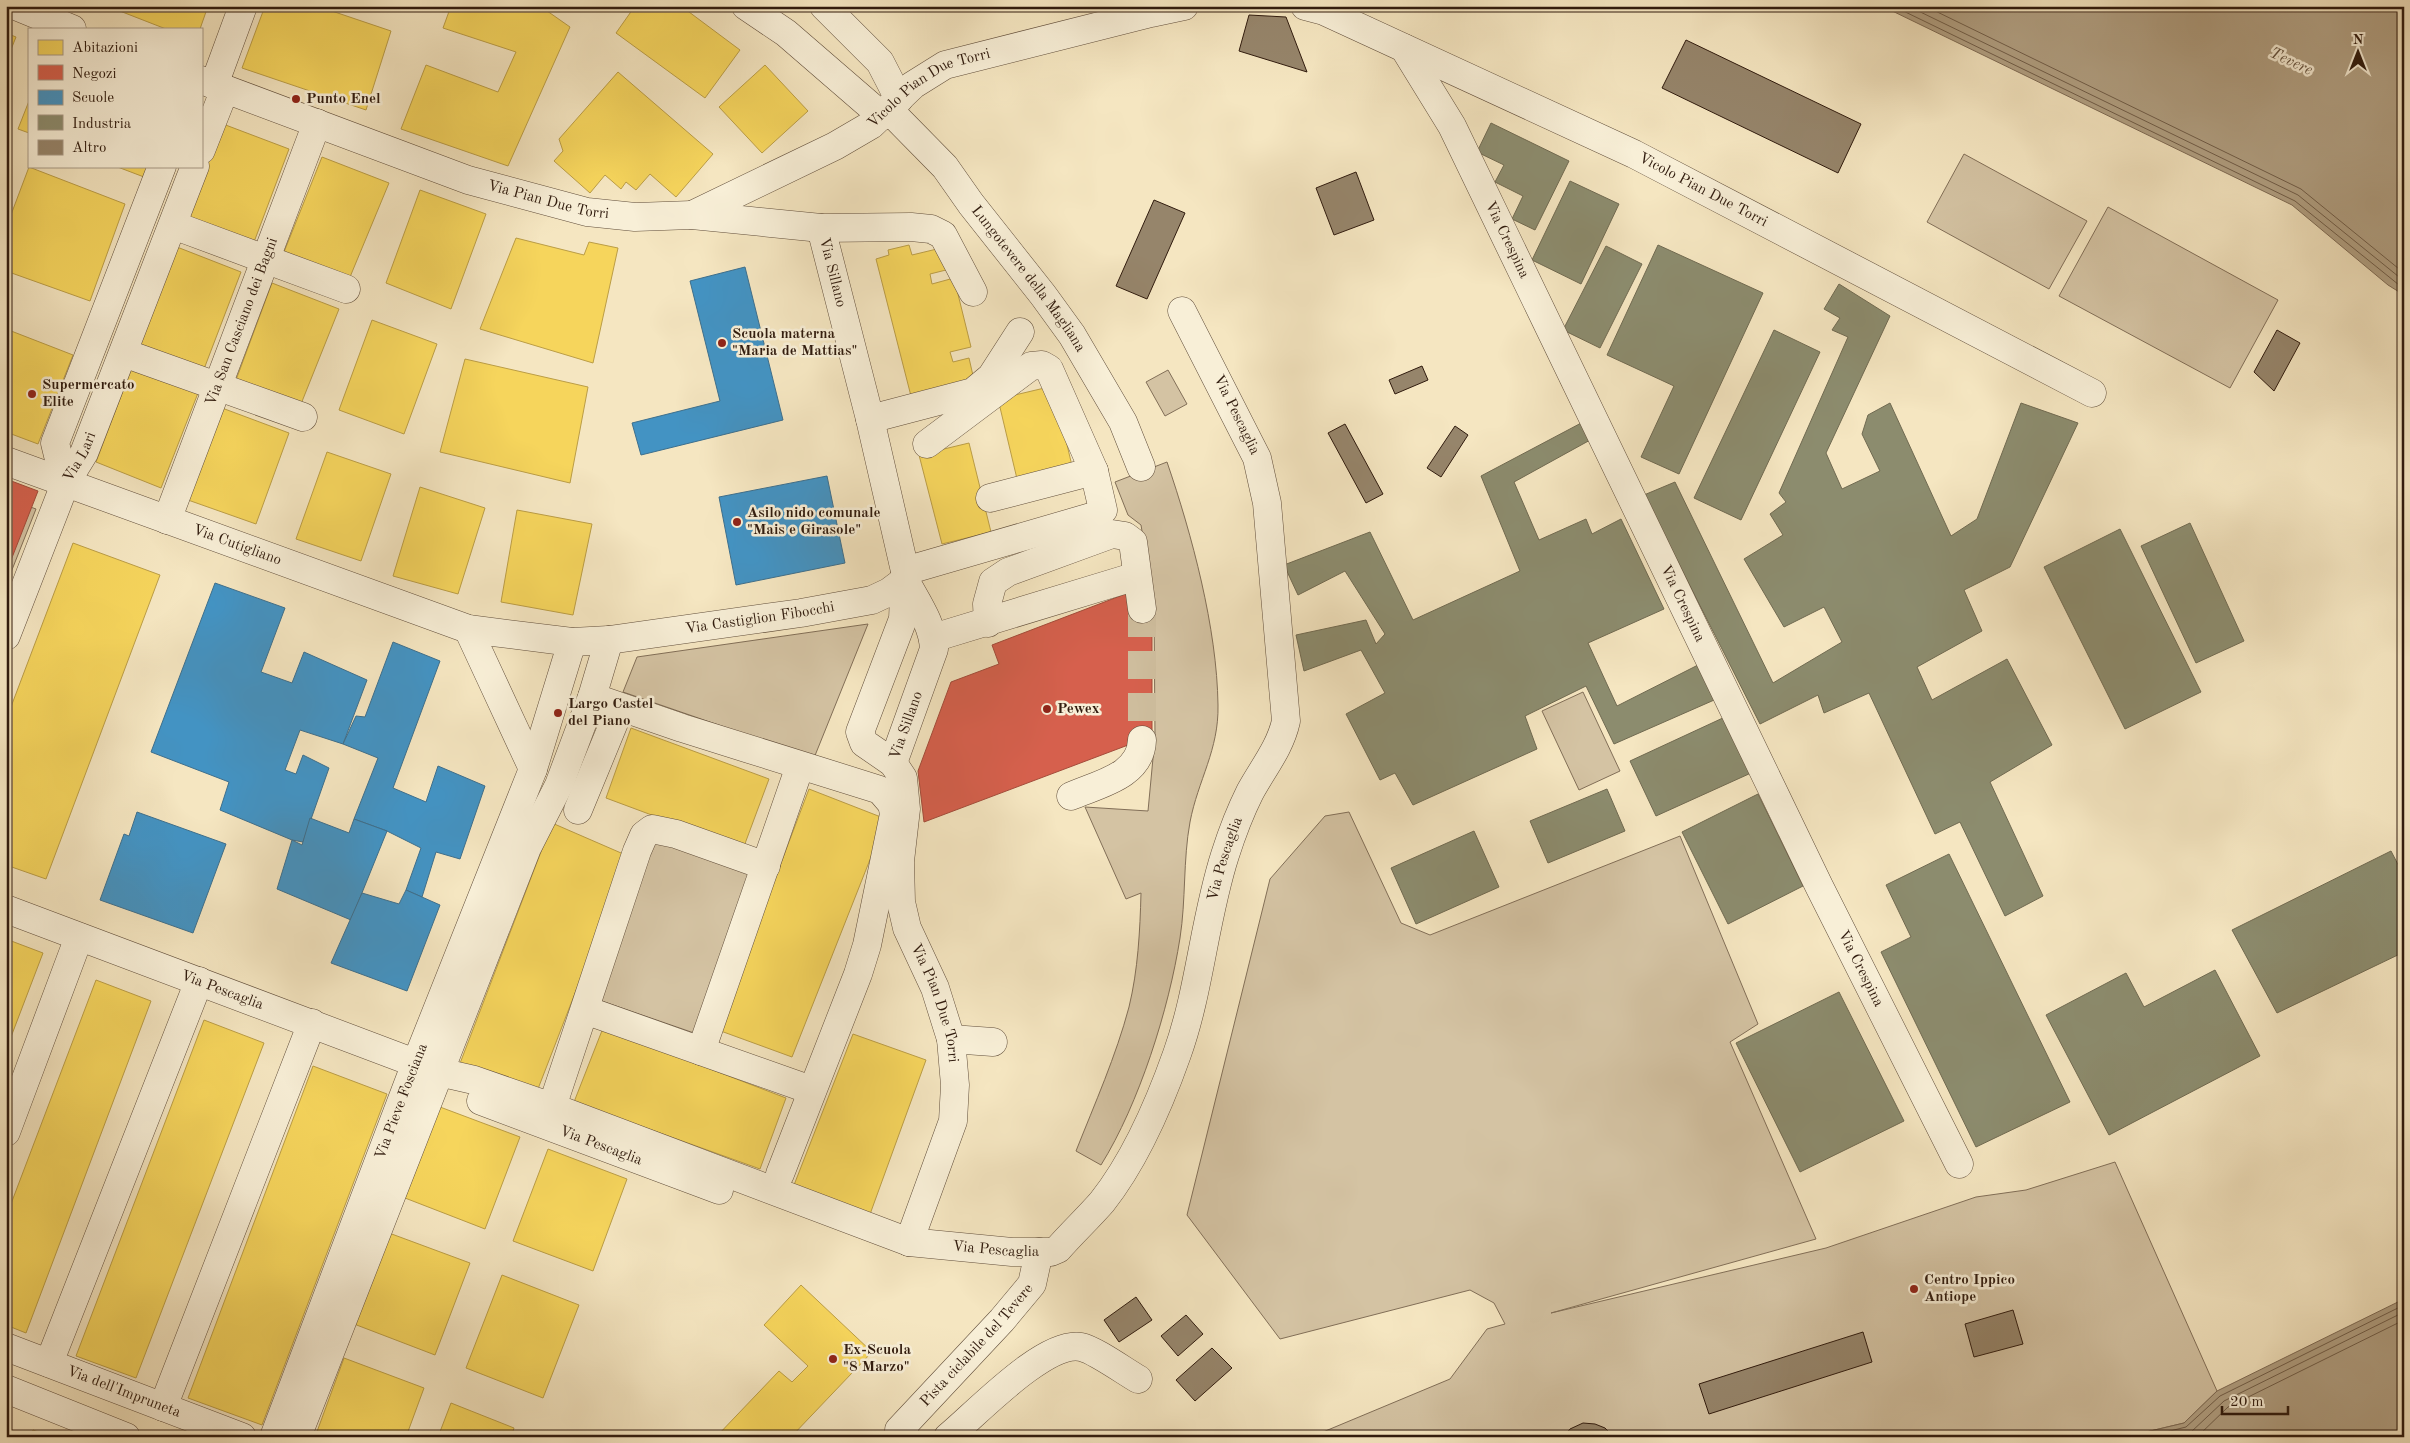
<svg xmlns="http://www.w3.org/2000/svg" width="2410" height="1443" font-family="'Old Standard TT',serif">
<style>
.green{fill:#d4c3a3;stroke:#826f58}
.water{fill:#b2a184;stroke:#7e6b55}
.homes{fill:#f6d55c;stroke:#bb9d45}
.shops{fill:#d6604d;stroke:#a44b3a}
.schools{fill:#4393c3;stroke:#3d6f8d}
.industry{fill:#8c8c6e;stroke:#706a51}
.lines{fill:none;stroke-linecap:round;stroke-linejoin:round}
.shore{stroke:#715e49;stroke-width:1}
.building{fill:#96856b;stroke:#301b0e}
.minor-tunnel{stroke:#cebd9d;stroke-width:28;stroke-dasharray:28 14;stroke-linecap:butt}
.minor-casing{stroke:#614e3b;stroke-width:29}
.minor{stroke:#f8efd7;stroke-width:28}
.poi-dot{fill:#8f2418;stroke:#f8efd7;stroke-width:2}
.labels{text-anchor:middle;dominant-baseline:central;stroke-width:5;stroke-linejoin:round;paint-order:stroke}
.street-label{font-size:15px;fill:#301b0e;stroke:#f8efd7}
.poi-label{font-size:15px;font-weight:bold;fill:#301b0e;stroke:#f8efd7;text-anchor:start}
.water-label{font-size:16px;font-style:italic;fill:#64513d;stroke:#f8efd7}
</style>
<rect width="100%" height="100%" fill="#f5e6c1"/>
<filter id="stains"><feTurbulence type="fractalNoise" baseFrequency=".004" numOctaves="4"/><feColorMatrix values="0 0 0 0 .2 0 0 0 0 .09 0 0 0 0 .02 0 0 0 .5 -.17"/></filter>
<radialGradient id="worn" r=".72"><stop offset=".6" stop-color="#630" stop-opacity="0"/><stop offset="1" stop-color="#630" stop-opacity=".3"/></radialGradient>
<!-- green -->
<g class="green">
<path d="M1964,154l123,67 -38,68 -122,-67z"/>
<path d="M2108,207l170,93 -48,88 -171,-92z"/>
<path d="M1168,370l19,34 -22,12 -19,-34z"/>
<path d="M1167,462c25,73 50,166 51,243 1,45 -20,75 -28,117 -7,38 -4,78 -10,116 -11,71 -41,166 -79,227l-25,-14c19,-48 40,-95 53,-144 9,-37 11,-76 12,-114l-15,6 -41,-92 63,4 7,-74 -1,-133 -13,-79 -13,-10 -13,-33z"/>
<path d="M6,498l30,11 -30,76z"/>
<path d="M868,624l-54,134 -191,-66 14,-35z"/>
<path d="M1583,692l37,79 -41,19 -37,-79z"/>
<path d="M1349,812l52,111 29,12 250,-99 78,188 -28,18 86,197 -265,74 275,-65 150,-51 50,-7 89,-28 102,229 -33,32 -59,14h-814l139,-58 37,-50 18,-5 -11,-21 -24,-13 -190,49 -93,-124 83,-336 55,-63z"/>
<path d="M651,839l100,34 -57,160 -101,-35z"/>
</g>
<!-- water -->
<g class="water">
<path d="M1882,6h522v289l-16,-10 -96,-80z"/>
<path d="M2404,1299v138h-279l59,-14 33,-32z"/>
</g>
<!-- homes -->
<g class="homes">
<path d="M107,6h101l-8,23h-34z"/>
<path d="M265,6h52l74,25 -25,79 -124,-42z"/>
<path d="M451,6h89l30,21 -62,139 -107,-37 25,-64 72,27 18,-40 -73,-24z"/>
<path d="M635,6h46l59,44 -35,48 -89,-65z"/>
<path d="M6,33l10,4 -10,25z"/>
<path d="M765,65l43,46 -46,42 -43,-46z"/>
<path d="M618,72l95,82 -37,43 -26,-23 -14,16 -10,-8 -5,7 -16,-14 -15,18 -36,-32 9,-10 -4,-12z"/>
<path d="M29,101v32l-11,-4z"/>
<path d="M223,124l66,25 -35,93 -66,-25z"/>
<path d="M322,157l67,26 -39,94 -66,-25z"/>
<path d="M115,166h33l-4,11z"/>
<path d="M29,167l96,37 -35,97 -84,-30v-43z"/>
<path d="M420,190l66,24 -35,95 -65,-26z"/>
<path d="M516,238l68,17 5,-13 29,6 -25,115 -113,-34z"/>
<path d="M909,245l3,10 29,-7 5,22 -16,4 2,10 22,-6 17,69 -21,5 3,10 16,-4 5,22 -62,20 -36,-141 13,-4 -1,-5z"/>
<path d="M177,247l64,25 -37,97 -64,-25z"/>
<path d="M272,283l67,26 -38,95 -65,-24z"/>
<path d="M372,320l65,24 -33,90 -65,-24z"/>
<path d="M6,329l67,26 -35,89 -32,-12z"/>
<path d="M465,359l123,28 -18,96 -130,-31z"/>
<path d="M131,370l67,23 -37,95 -65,-26z"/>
<path d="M1053,386l20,84 -55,13 -20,-84z"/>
<path d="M222,408l67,25 -33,91 -68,-24z"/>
<path d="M969,443l22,89 -49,12 -23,-89z"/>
<path d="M327,452l64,22 -30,87 -65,-22z"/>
<path d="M420,487l65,21 -27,86 -65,-18z"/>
<path d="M517,510l75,14 -19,91 -72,-13z"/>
<path d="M73,543l87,32 -114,304 -40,-14v-145z"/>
<path d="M631,728l138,51 -26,70 -137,-51z"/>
<path d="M809,789l77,30 -94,238 -74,-27z"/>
<path d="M552,823l76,33 -92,238 -77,-28z"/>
<path d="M6,939l37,14 -37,97z"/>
<path d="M96,980l55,21 -125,332 -20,-8v-108z"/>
<path d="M204,1020l60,23 -128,335 -60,-22z"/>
<path d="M603,1028l183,70 -26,71 -186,-67z"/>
<path d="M853,1034l73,26 -57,157 -75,-32z"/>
<path d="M313,1066l74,28 -125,331 -74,-27z"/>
<path d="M440,1107l80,30 -35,92 -80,-31z"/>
<path d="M548,1149l79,30 -34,92 -80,-30z"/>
<path d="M389,1233l81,30 -35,92 -81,-31z"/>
<path d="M502,1275l77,30 -36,93 -77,-30z"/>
<path d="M801,1285l71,67 -81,85h-75l63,-66 13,11 16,-16 -44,-41z"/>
<path d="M344,1358l80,30 -18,49h-91z"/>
<path d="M451,1403l63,25 -3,9h-73z"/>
<path d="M33,1430l19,7h-22z"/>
</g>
<!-- shops -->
<g class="shops">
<path d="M6,479l32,12 -32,82z"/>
<path d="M1128,593l24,12v131l-228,86 -6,-51 33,-89 48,-18 -7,-19z"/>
</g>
<!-- schools -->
<g class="schools">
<path d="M745,267l38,153 -142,35 -9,-32 88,-22 -30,-120z"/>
<path d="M827,476l18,87 -109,22 -17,-88z"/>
<path d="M215,583l70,25 -24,64 31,11 12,-31 63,28 -24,64 -43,-14 -15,40 11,4 7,-19 26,13 -26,74 -11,-2 -72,-30 9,-28 -78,-30z"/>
<path d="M393,642l47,19 -47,127 33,14 12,-36 47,20 -25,73 -24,-7 -14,45 -16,-7 15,-42 -34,-17 -33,-12 24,-61 -35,-14 13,-28 9,1z"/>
<path d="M137,812l89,32 -33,89 -93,-33 24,-66 5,2z"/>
<path d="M310,818l39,15 5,-14 33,12 -36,89 -74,-31 15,-49 10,5z"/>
<path d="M406,890l34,15 -33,86 -76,-28 31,-70 37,11z"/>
</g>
<!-- industry -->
<g class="industry">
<path d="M1491,123l78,38 -34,69 -23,-11 11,-23 -28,-14 9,-17 -27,-13z"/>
<path d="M1570,181l49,23 -38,80 -49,-24z"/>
<path d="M1658,245l105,48 -84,181 -38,-17 33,-71 -67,-31z"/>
<path d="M1606,246l36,18 -42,84 -37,-18z"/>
<path d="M1839,284l51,32 -64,137 16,36 38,-18 -18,-37 6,-19 22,-12 61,133 26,-17 44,-116 57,20 -68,144 -46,23 18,41 -65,36 15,33 75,-41 45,86 -62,37 53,114 -38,20 -45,-94 -25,12 -66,-141 -45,20 -6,-18 -58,29 -116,-229 31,-13 98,201 69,-41 -18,-35 -40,20 -40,-68 39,-24 -13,-21 16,-12 -7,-9 69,-156 -16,-7 8,-12 -16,-9z"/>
<path d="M1774,330l46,22 -79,168 -47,-22z"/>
<path d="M1585,421l7,18 -78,43 25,58 47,-21 6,15 29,-15 43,90 -76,34 29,63 85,-43 19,34 -107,47 -28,-58 -61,30 12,33 -124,56 -18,-32 -15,7 -34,-66 39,-21 -24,-43 -57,21 -8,-36 70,-15 10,24 9,-10 -40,-63 -47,24 -14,-30 86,-33 43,88 107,-49 -39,-95z"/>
<path d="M2190,523l54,118 -48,22 -55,-117z"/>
<path d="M2120,529l81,163 -76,37 -81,-162z"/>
<path d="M1725,717l26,56 -95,43 -26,-55z"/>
<path d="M1607,789l18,42 -77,32 -18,-42z"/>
<path d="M1758,794l45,92 -75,38 -46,-92z"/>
<path d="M1474,831l25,56 -83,37 -25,-56z"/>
<path d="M2391,851l13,25v76l-127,61 -45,-83z"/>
<path d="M1949,854l121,248 -94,45 -95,-195 30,-15 -25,-52z"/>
<path d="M2215,970l45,86 -151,79 -63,-120 80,-42 18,34z"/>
<path d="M1839,992l65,129 -104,51 -64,-129z"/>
</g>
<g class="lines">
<!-- shore -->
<g class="shore">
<path d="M1893,6l402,195 109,88"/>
<path d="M1908,6l390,189 106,86"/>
<path d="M1925,6l376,183 103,84"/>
<path d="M2146,1437l40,-10 34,-31 184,-91"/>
<path d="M2174,1437l17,-5 33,-31 180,-89"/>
<path d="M2197,1437l31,-30 176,-87"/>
</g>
</g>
<!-- building -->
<g class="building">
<path d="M1249,15l37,2 21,55 -68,-21z"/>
<path d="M1686,40l175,84 -23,49 -176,-85z"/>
<path d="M1356,172l18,48 -40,15 -18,-47z"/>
<path d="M1154,200l31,13 -38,86 -31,-13z"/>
<path d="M2277,330l23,13 -26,48 -20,-19z"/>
<path d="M1422,366l6,14 -33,14 -6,-14z"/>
<path d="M1345,424l38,70 -17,9 -38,-70z"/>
<path d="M1455,426l13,9 -27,42 -14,-9z"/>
<path d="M1136,1297l16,23 -33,22 -15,-22z"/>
<path d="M2013,1310l10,34 -49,13 -9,-33z"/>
<path d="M1186,1315l17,19 -25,22 -17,-20z"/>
<path d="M1863,1332l9,30 -163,52 -10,-30z"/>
<path d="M1212,1348l20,20 -37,33 -19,-21z"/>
<path d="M1583,1423l12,1 10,4 9,9h-51l7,-8z"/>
</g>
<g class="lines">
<!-- minor-tunnel -->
<path class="minor-tunnel" d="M1142,609v131"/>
<!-- minor casing -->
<g class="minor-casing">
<g id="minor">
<path d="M16,6l56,23"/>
<path d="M746,6l40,27 96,83"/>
<path d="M824,6l56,56 19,37"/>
<path id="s1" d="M1305,6l19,5 310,143 458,239"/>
<path id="s2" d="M1404,48l48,78 367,760 140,278"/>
<path id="s3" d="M201,80l267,100 119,32 48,5 57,-2 129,13 90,-1 20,2 12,6 30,57"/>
<path d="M214,85l29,-79"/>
<path id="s4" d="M888,109l57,58 26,37 72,91 29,40 51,87 18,45"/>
<path d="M201,150l24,-61"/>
<path id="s5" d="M692,215l143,-69 36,-21 42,-40 32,-20 206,-52 33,-7"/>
<path d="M173,225l173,64"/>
<path id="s6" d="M821,228l49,191 35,152 -2,48 -43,113 4,11 29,20 10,15 3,31 -6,52 1,41 6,26 28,60 16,51 4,46 -2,36 -44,121"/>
<path d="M124,353l179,64"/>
<path d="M870,419l103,-27 18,-15 29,-45"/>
<path id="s7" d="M6,461l462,168 104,13 37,-2 192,-27 71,-13 17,-8 16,-12"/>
<path d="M65,484l-10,-41 107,-277"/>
<path d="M990,498l104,-27"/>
<path id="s8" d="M167,520l150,-397"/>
<path d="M905,571l193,-56 5,-5 -9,-39 -45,-102 -7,-4 -11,1 -104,78"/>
<path d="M988,623l-1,-19 6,-22 15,-10 104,-38 13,2 8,6 9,67"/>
<path d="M468,629l65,140"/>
<path id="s9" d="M6,636l59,-152 19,-31 111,-287"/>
<path d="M933,638l197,-60h7"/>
<path d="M592,697l90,31 198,62 12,14 2,10 -27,131 -9,29 -78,200"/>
<path id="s10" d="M893,763l41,-114c-1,-25 -18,-48 -29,-69"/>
<path d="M1071,796c28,-12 70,-20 71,-56"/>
<path d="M578,810l42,-102"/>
<path id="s11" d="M6,909l433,163 35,8 78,27 357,135 103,10h39l7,-3c14,-16 30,-31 44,-47 34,-43 57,-97 75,-148 23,-64 27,-134 48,-199 7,-22 15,-43 25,-63 13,-24 30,-44 36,-71l-19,-218 -10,-45 -75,-147"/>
<path d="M585,1010l226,80"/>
<path d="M951,1039l42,3"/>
<path d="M701,1051l99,-285"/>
<path id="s12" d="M481,1101l238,89"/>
<path d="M552,1107l85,-256 7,-16 8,-6 24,5 90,32"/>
<path d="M6,1132l73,-195"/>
<path id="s13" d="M6,1347l236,90"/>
<path d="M49,1363l150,-382"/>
<path d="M6,1389l120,48"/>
<path d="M163,1407l149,-384"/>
<path id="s14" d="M274,1437l142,-374 117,-294 39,-127"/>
<path d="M297,1437l230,-589 32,-63 33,-88 17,-57"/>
<path id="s15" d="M906,1437l-7,-7 103,-110 30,-36 7,-32"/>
<path d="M948,1437c28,-23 97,-97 133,-90 14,3 43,24 57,32"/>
</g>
</g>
<!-- minor -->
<use href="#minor" class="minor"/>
</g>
<!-- markers -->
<g class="poi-dot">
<circle cx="296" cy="99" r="5"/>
<circle cx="722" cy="343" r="5"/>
<circle cx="32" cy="394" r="5"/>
<circle cx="737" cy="522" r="5"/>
<circle cx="1047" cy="709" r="5"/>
<circle cx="558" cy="713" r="5"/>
<circle cx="1914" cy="1289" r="5"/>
<circle cx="833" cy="1359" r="5"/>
</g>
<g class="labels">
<!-- street labels -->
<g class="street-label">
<text stroke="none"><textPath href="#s5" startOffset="271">Vicolo Pian Due Torri</textPath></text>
<text stroke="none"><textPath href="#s1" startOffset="439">Vicolo Pian Due Torri</textPath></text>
<text stroke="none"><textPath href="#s3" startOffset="368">Via Pian Due Torri</textPath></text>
<text stroke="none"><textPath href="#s2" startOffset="218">Via Crespina</textPath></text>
<text stroke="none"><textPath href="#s6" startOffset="46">Via Sillano</textPath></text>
<text stroke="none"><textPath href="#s4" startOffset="221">Lungotevere della Magliana</textPath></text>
<text stroke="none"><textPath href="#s8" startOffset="212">Via San Casciano dei Bagni</textPath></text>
<text transform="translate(1236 415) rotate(64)">Via Pescaglia</text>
<text stroke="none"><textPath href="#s9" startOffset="194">Via Lari</textPath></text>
<text stroke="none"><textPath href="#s7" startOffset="246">Via Cutigliano</textPath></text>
<text stroke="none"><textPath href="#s2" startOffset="622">Via Crespina</textPath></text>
<text stroke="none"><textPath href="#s7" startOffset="786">Via Castiglion Fibocchi</textPath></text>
<text stroke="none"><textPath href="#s10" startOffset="40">Via Sillano</textPath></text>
<text stroke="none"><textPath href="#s11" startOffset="1545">Via Pescaglia</textPath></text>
<text stroke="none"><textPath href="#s2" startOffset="1028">Via Crespina</textPath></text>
<text stroke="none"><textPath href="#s11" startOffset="231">Via Pescaglia</textPath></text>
<text stroke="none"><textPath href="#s6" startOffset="819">Via Pian Due Torri</textPath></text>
<text stroke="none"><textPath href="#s14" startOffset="359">Via Pieve Fosciana</textPath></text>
<text stroke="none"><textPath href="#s12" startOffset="128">Via Pescaglia</textPath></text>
<text stroke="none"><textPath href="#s11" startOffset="1050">Via Pescaglia</textPath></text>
<text stroke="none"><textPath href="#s15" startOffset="125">Pista ciclabile del Tevere</textPath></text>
<text stroke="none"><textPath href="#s13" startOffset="126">Via dell'Impruneta</textPath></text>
</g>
<!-- poi labels -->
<g class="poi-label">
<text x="306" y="99">Punto Enel</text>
<text x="732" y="334">Scuola materna<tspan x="732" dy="17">"Maria de Mattias"</tspan></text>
<text x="42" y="385">Supermercato<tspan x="42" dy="17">Elite</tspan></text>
<text x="747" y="513">Asilo nido comunale<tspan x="747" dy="17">"Mais e Girasole"</tspan></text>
<text x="568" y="704">Largo Castel<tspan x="568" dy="17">del Piano</tspan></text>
<text x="1057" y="709">Pewex</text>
<text x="1924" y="1280">Centro Ippico<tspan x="1924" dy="17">Antiope</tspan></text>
<text x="843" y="1350">Ex-Scuola<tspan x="843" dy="17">"8 Marzo"</tspan></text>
</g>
<!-- water labels -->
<g class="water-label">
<text transform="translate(2291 62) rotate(25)">Tevere</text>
</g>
</g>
<!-- margin -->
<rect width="2410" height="1443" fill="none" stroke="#f5e6c1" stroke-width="25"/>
<rect x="8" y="8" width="2395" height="1428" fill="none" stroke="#301b0e" stroke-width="2.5"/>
<rect x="12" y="12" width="2385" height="1418" fill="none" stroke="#301b0e"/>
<!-- legend -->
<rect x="28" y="28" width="175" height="140" fill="#f8efd7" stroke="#a89a87"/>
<rect x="38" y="40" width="25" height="15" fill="#f6d55c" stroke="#a89a87"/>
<text x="72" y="52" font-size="15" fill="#301b0e">Abitazioni</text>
<rect x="38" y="65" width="25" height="15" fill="#d6604d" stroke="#a89a87"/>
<text x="72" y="78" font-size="15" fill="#301b0e">Negozi</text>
<rect x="38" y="90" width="25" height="15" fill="#4393c3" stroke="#a89a87"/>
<text x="72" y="102" font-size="15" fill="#301b0e">Scuole</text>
<rect x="38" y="115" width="25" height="15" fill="#8c8c6e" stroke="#a89a87"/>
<text x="72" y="128" font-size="15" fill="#301b0e">Industria</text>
<rect x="38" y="140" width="25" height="15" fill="#96856b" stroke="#a89a87"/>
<text x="72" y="152" font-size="15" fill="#301b0e">Altro</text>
<!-- north arrow -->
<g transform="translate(2358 52)" stroke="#f8efd7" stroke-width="4" paint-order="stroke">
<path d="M0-4L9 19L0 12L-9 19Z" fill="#301b0e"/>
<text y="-8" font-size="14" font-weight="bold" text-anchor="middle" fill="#301b0e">N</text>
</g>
<!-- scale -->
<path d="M2222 1406v8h66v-8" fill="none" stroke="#301b0e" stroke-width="2.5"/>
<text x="2230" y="1406" font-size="15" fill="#301b0e" stroke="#f8efd7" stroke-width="4" paint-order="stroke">20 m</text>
<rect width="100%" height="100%" filter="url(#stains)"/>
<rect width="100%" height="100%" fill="url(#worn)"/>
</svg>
